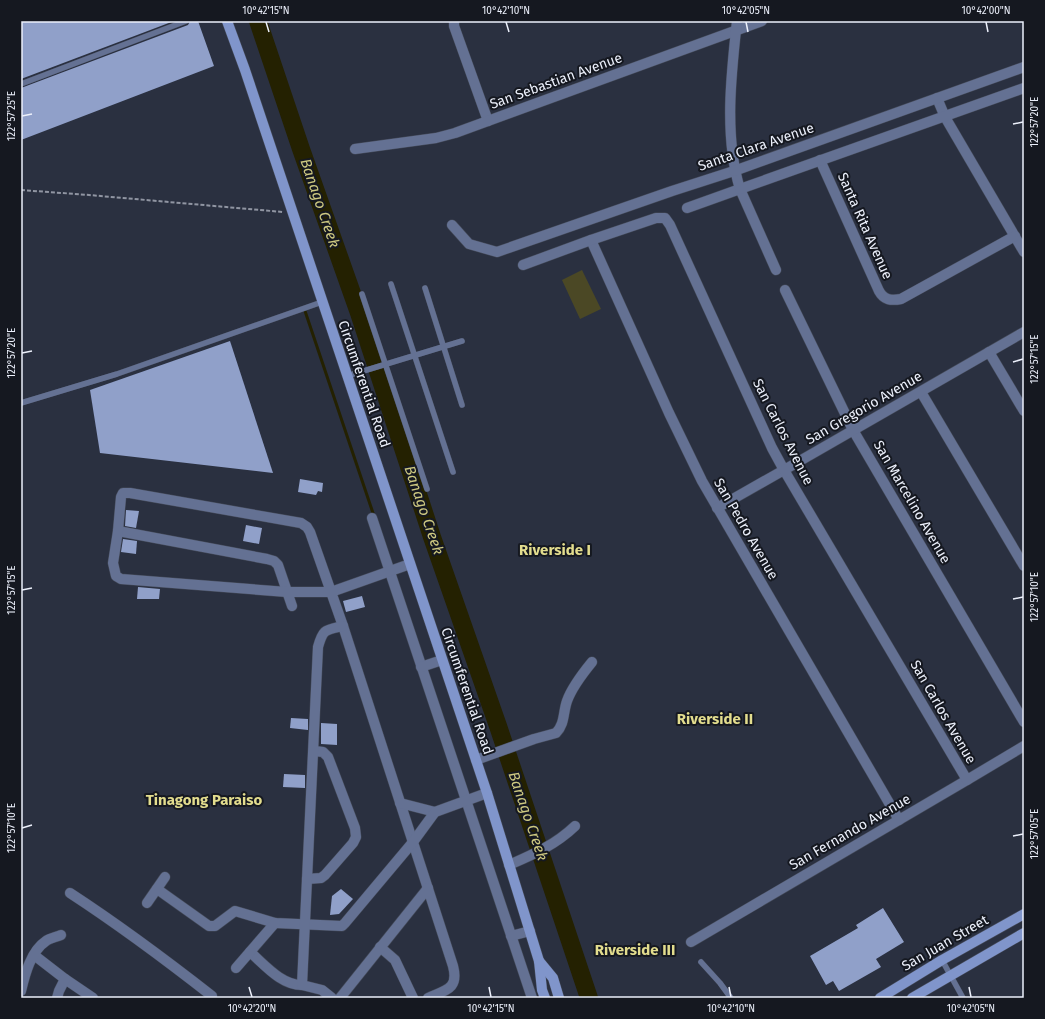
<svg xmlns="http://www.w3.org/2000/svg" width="1045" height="1019" font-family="'Fira Sans',sans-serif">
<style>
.green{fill:#4b4825}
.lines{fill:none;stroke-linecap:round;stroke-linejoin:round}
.stream{stroke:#242101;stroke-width:3}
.river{stroke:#242101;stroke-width:18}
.building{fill:#90a0c9}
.service-casing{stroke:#454b5a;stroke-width:6}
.minor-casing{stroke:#454b5a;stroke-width:11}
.tertiary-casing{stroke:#454b5a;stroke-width:11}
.secondary-casing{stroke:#454b5a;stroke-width:11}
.path{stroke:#9095a2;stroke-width:2;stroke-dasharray:4 2;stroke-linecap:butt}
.service{stroke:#647193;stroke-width:5.5}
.minor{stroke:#647193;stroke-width:10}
.tertiary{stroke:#647193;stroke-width:10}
.secondary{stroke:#8095cb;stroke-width:10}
.ticks{fill:none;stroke:#ecf0fb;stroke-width:1.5}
.labels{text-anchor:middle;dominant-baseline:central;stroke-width:4;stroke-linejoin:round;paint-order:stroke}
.street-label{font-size:14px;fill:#ecf0fb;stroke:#151820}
.water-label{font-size:15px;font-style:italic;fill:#cdc880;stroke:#151820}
.neighbourhood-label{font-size:15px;font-weight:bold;fill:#e3dd8e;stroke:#151820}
.neatline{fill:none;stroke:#ecf0fb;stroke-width:1.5}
.ticks-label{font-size:10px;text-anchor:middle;fill:#ecf0fb}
</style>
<rect width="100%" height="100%" fill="#2a3040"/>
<!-- green -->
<path class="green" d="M582,270l19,39 -21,10 -18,-39z"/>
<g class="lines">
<!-- stream -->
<path class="stream" d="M305,311l69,205"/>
<!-- river -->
<path class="river" d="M258,21l43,128 58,164 73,224 66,189 91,272"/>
</g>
<!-- building -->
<g class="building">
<path d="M21,21h153l-153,58z"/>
<path d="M190,21h8l16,45 -193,74v-52l167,-63z"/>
<path d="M230,341l43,132 -173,-20 -10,-63z"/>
<path d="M300,479l23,4 -1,9 -4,-1 -2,4 -18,-3z"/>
<path d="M126,510l13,1 -3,17 -11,-2z"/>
<path d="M246,525l16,3 -3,16 -16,-3z"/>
<path d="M123,539l14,2 -1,13 -15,-2z"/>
<path d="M138,587l22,2 -1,10h-22z"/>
<path d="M362,596l3,11 -19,5 -3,-11z"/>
<path d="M291,718l17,1v11l-18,-2z"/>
<path d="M321,723l16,1v21l-16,-1z"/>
<path d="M284,774l21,1v13l-22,-1z"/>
<path d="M341,889l12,10 -14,15 -9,1 2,-19z"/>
<path d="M883,908l21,34 -28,17 5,8 -42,24 -6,-10 -7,4 -16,-29 48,-28 -2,-3z"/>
</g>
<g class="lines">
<!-- service casing -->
<g class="service-casing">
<g id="service">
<path d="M21,84l165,-63"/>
<path d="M391,284l62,188"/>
<path d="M425,288l37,117"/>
<path d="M362,294l65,195"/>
<path d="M347,376l115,-35"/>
<path d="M21,403l96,-29 205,-72"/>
<path d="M942,960l21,38"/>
<path d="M701,962l19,21 11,15"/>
</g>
</g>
<!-- minor casing -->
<g class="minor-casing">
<g id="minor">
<path d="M454,21v5l34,95"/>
<path d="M937,98l8,19 79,135"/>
<path d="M355,149l81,-11 19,-5 307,-112"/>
<path d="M820,160l59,131c5,9 12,10 22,8l114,-63"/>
<path d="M687,208l53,-19 36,81"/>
<path d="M452,225l17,19 28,8 175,-61 62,-20"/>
<path d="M591,240l78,173 33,68 197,339"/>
<path d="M523,265l68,-25 65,-22h9l5,7 102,223 12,22 -67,38"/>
<path d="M785,290l68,140 171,292"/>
<path d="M989,352l35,59"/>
<path d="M921,392l103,174"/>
<path d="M372,518l160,480"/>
<path d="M118,531l149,28 7,2 4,4 14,41"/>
<path d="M410,564l-79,28h-44l-166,-13 -5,-3 -3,-13 5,-32 3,-34 2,-4h7l171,30 6,4 3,5 33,94 110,340c6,23 -7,24 -25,32"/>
<path d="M421,667l21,-7"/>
<path d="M476,760l58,-21 22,-6c9,-9 7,-21 11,-32 5,-14 16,-28 25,-39"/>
<path d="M400,803l35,9"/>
<path d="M509,865c25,-11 46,-20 66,-39"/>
<path d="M307,879l14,-1 4,-3 28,-32 3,-6 -1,-9 -27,-71 -5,-5 -9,-1"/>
<path d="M157,889l52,37h6l20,-15 40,12 67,3 3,-3 68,-81 22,-30 52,-19"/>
<path d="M70,893c49,32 96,67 142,103"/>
<path d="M147,903l18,-26"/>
<path d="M511,936l19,-5"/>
<path d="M691,942l276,-162"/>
<path d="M380,947l15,13 18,38"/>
<path d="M250,952c15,13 31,33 52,33"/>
<path d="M34,955l31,24 28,19"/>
<path d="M236,968l39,-45"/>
<path d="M21,991c4,-17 10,-40 25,-50 4,-3 11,-4 15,-6"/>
<path d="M57,998l2,-7 6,-12"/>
<path d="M332,998l-10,-8 -20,-5 16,-338c5,-18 7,-17 25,-21"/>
<path d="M340,998l88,-110"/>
</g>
</g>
<!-- tertiary casing -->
<g class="tertiary-casing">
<g id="tertiary">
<path d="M737,21c-6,54 -13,116 3,168l284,-101"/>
<path d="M734,171l290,-104"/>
<path d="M1024,332l-240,138 183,310 57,-34"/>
</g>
</g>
<!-- secondary casing -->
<g class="secondary-casing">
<g id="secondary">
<path d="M227,21l18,49 242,723 52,168 3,29 3,8"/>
<path d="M539,961l14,17 6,20"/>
<path d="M880,998l62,-38 82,-46"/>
<path d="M912,998l112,-65"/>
</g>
</g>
<!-- path -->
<path class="path" d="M21,190l68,5 194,17"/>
<!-- service -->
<use href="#service" class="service"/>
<!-- minor -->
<use href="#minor" class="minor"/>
<!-- tertiary -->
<use href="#tertiary" class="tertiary"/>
<!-- secondary -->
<use href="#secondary" class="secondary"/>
</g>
<!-- ticks -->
<path class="ticks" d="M266,22l3,10M506,22l3,10M746,22l2,10M986,22l2,10M22,116l10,-2M1013,124l10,-2M22,353l10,-2M1013,362l10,-3M22,590l10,-2M1013,599l10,-2M22,828l10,-3M1013,836l10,-2M249,987l3,10M489,987l2,10M729,987l2,10M969,987l2,10"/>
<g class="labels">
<!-- street labels -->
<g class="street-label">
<text transform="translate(556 81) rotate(-20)">San Sebastian Avenue</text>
<text transform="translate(756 147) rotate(-19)">Santa Clara Avenue</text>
<text transform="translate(865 226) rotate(66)">Santa Rita Avenue</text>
<text transform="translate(364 384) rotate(71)">Circumferential Road</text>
<text transform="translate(864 408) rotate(-30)">San Gregorio Avenue</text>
<text transform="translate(783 432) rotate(63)">San Carlos Avenue</text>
<text transform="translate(912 502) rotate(60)">San Marcelino Avenue</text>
<text transform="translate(746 529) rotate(60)">San Pedro Avenue</text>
<text transform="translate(467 691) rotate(71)">Circumferential Road</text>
<text transform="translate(943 712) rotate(60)">San Carlos Avenue</text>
<text transform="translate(850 832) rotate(-30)">San Fernando Avenue</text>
<text transform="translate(945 943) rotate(-30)">San Juan Street</text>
</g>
<!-- water labels -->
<g class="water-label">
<text transform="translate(320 203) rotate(71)">Banago Creek</text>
<text transform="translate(424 510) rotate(71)">Banago Creek</text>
<text transform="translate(528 816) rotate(71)">Banago Creek</text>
</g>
<!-- neighbourhood labels -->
<g class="neighbourhood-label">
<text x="555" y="550">Riverside I</text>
<text x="715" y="719">Riverside II</text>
<text x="204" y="800">Tinagong Paraiso</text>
<text x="635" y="950">Riverside III</text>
</g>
</g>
<!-- border -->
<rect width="1045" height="1019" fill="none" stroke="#151820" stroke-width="44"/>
<rect x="22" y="22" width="1001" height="975" class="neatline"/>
<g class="ticks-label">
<text x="266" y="14">10°42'15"N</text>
<text x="506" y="14">10°42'10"N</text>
<text x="746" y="14">10°42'05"N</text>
<text x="986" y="14">10°42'00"N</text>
<text transform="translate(11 116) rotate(-90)" y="4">122°57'25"E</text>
<text transform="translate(1034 122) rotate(-90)" y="4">122°57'20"E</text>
<text transform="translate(11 353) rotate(-90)" y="4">122°57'20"E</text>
<text transform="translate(1034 359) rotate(-90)" y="4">122°57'15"E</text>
<text transform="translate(11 590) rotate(-90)" y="4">122°57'15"E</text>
<text transform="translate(1034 597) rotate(-90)" y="4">122°57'10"E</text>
<text transform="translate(11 828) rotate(-90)" y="4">122°57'10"E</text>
<text transform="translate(1034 834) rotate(-90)" y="4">122°57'05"E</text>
<text x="252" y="1012">10°42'20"N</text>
<text x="491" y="1012">10°42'15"N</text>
<text x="731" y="1012">10°42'10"N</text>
<text x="971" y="1012">10°42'05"N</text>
</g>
</svg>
